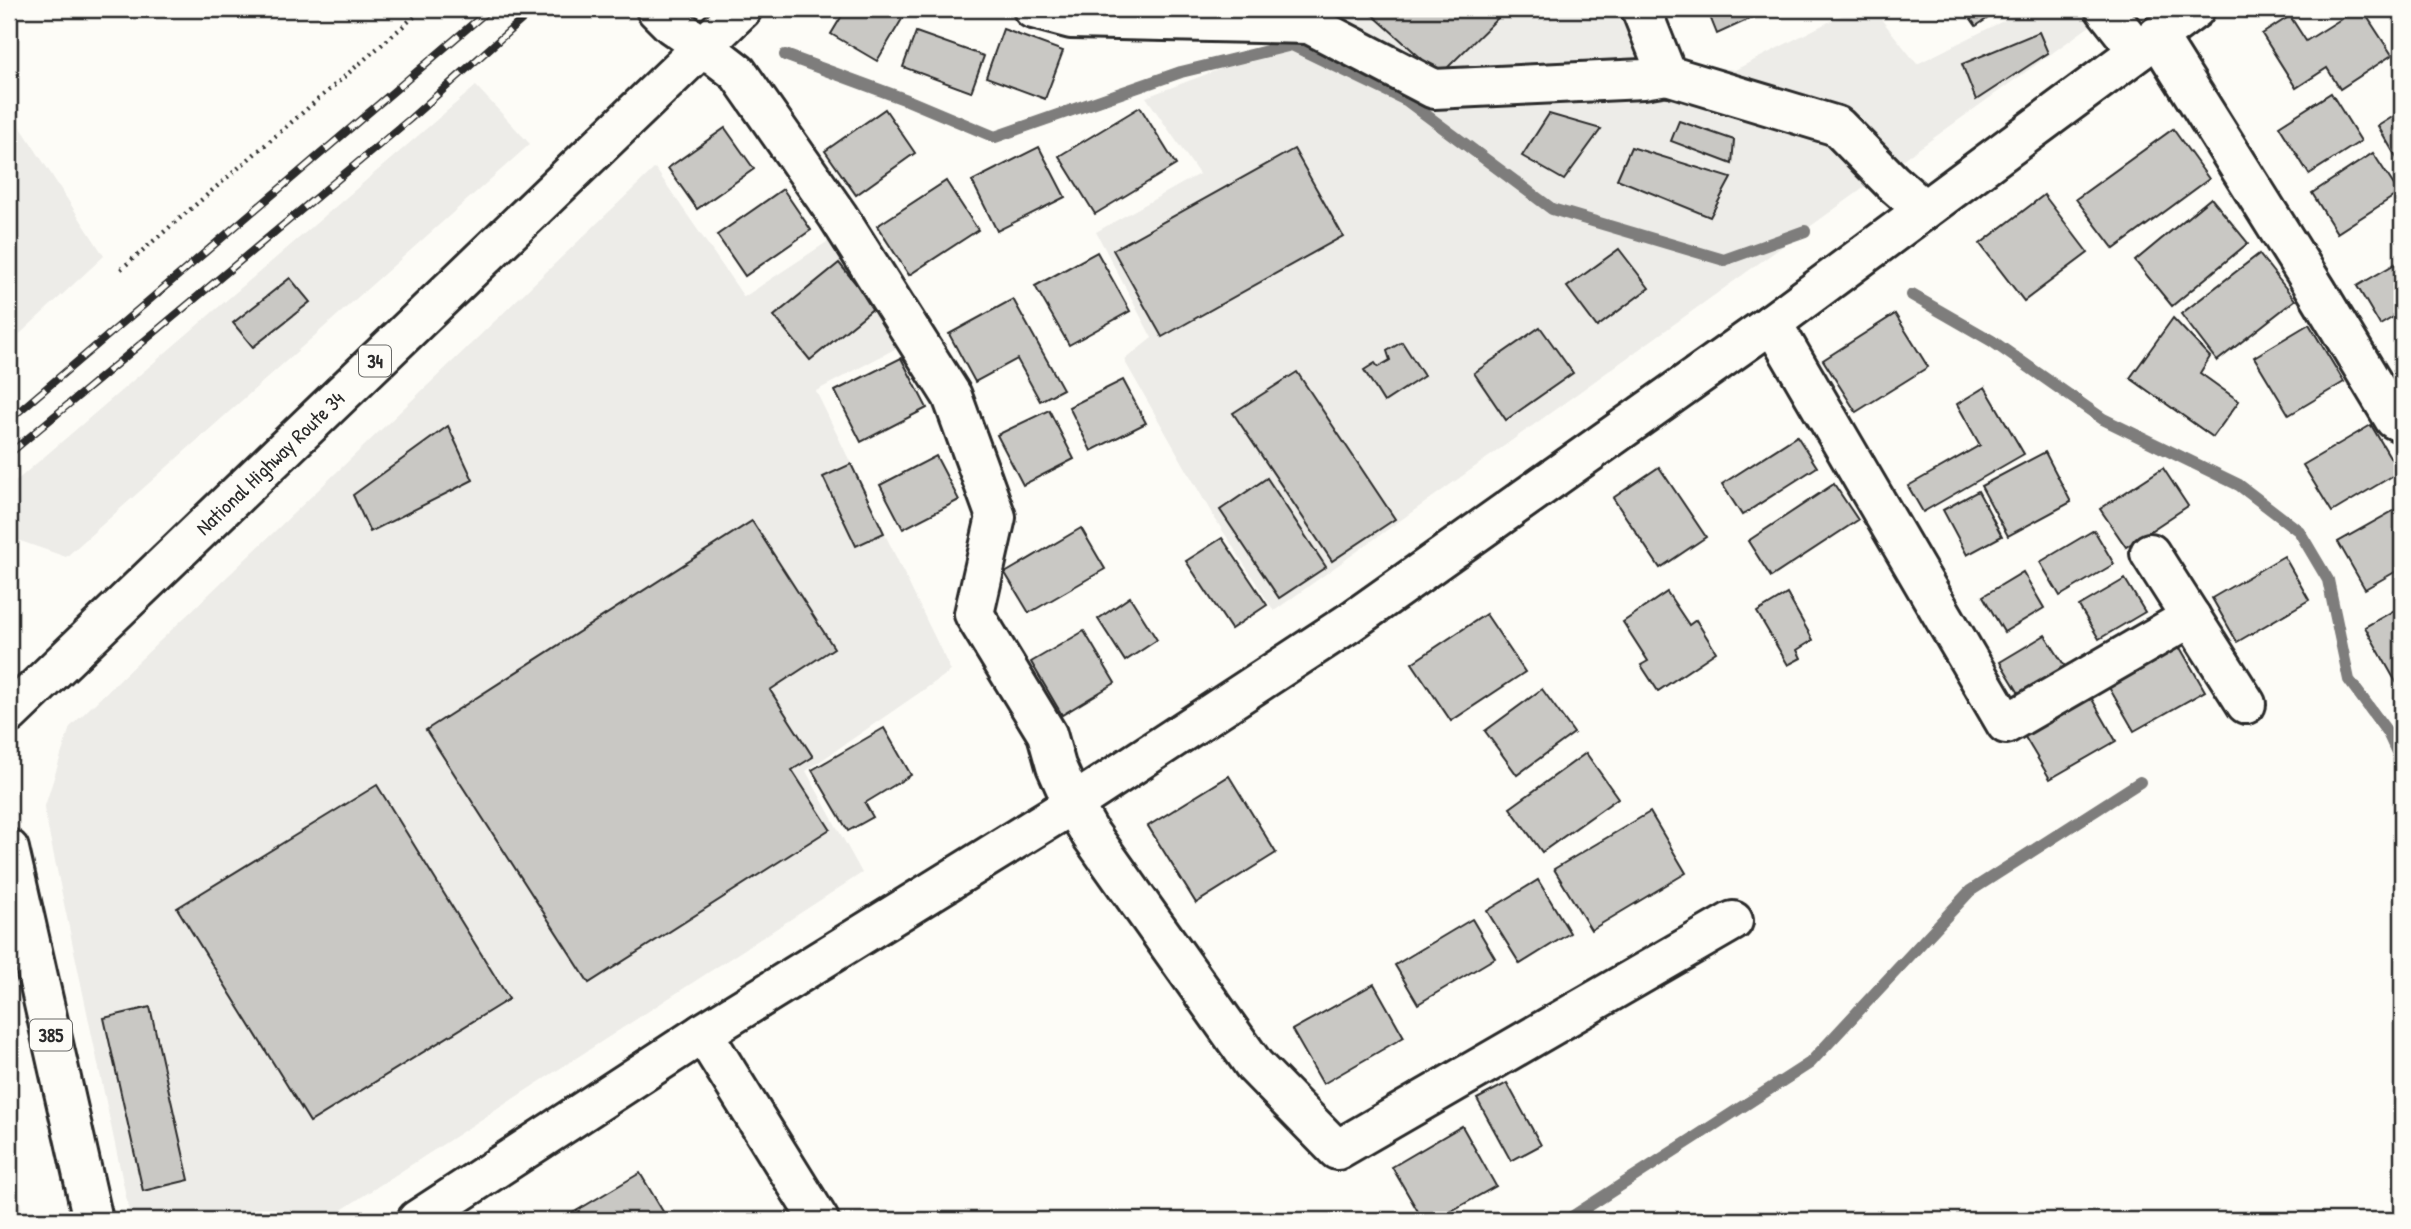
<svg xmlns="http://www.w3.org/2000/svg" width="2411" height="1229" font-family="'Patrick Hand',sans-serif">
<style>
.built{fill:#edece8}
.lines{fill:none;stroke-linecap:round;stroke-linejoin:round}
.stream{stroke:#7e7d7b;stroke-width:12}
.building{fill:#c9c8c4;stroke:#2b2b2b;stroke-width:2}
.minor-casing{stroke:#2b2b2b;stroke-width:44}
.highway-casing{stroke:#2b2b2b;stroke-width:44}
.path{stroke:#2b2b2b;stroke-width:4.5;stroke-dasharray:2 5;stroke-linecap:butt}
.minor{stroke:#fdfcf7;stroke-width:38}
.highway{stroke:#fdfcf7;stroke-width:38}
.rail-casing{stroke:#2b2b2b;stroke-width:8}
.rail{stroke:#fdfcf7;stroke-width:5;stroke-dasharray:16;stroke-linecap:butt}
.labels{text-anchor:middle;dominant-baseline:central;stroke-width:5;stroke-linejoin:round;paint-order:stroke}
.shield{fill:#fdfcf7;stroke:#6a6a68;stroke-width:2}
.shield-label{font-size:19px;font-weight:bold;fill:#2b2b2b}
.street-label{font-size:21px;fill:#2b2b2b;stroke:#fdfcf7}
</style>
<rect width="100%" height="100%" fill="#fdfcf7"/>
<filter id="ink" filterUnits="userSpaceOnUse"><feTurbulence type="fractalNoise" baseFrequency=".0143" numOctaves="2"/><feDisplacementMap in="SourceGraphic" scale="14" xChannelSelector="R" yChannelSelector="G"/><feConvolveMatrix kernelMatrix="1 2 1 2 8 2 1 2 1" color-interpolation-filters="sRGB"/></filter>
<g filter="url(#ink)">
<!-- built -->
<g class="built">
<path d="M1002,9h656l27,53 50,8 119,-61h19l44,55 110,-55h55l12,14 -820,588 -62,-97 -88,-154 28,-22 -56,-106 103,-58 -53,-77 159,-60 -227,-3z"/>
<path d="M476,86l54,58 -464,413 -57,-20v-50z"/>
<path d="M9,109l95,147 -95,88z"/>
<path d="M655,168l89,129 95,-63 67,109 -90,48 135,280 -145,100 56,102 -536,347h-195l-87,-411 26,-82z"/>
<path d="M9,1138l13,72 -13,5z"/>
</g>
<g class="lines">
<!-- stream -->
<g class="stream">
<path d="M785,55l122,45 88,37 186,-65 111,-27 114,55 146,109 172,51 81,-29"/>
<path d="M1912,295l80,46 111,78 136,66 60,46 29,49 21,100 39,53 14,5"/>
<path d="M2388,733l14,30"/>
<path d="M1567,1220l243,-157 160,-172 170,-109"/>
</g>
</g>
<!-- building -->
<g class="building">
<path d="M846,9h62l-31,52 -46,-27z"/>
<path d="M1366,9h141l-67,66z"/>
<path d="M1707,9h64l-54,25z"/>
<path d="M1964,9h38l-26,17z"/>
<path d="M2357,9h5l30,46 -52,34 -13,-21 -31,20 -34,-54 28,-18 16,25z"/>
<path d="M1003,29l60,22 -18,48 -59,-22z"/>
<path d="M916,32l68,24 -13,36 -68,-25z"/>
<path d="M2039,32l9,21 -72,47 -14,-36z"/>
<path d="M2331,93l30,48 -52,33 -30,-48z"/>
<path d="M1140,107l36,58 -81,49 -36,-58z"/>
<path d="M885,109l30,44 -59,42 -31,-44z"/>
<path d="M2402,111v56l-24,-41z"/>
<path d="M1549,114l52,15 -37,51 -42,-24z"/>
<path d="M1679,121l55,19 -2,24 -61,-23z"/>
<path d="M725,128l29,41 -57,40 -29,-41z"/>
<path d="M2173,129l36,50 -95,70 -38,-50z"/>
<path d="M1039,147l26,50 -68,34 -25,-50z"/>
<path d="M1631,147l100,31 -21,39 -93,-38z"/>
<path d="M1294,149l49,87 -181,101 -49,-87z"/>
<path d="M2373,153l26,40 -62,40 -25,-40z"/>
<path d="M946,181l32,49 -69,45 -32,-49z"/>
<path d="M783,189l28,41 -66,46 -28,-41z"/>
<path d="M2044,195l44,58 -64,48 -44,-57z"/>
<path d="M2211,198l37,45 -76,63 -37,-45z"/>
<path d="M1619,249l30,39 -52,39 -30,-40z"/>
<path d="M1097,252l33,59 -61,34 -34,-59z"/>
<path d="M2259,254l36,46 -78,61 -36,-47z"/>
<path d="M2402,260v52l-22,13 -23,-39z"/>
<path d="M839,263l36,44 -65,53 -36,-44z"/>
<path d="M290,278l20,24 -57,45 -20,-24z"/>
<path d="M1013,299l50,90 -23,12 -23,-42 -42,23 -26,-48z"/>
<path d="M1895,314l33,53 -72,45 -33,-52z"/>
<path d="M2173,318l37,39 -10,16 39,28 -26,36 -83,-59z"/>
<path d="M2309,324l35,58 -55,33 -35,-58z"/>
<path d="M1540,327l33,46 -67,47 -32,-47z"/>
<path d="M1402,342l22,34 -40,26 -20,-32 11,-7 3,4 12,-7 -3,-9z"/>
<path d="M2402,350v16l-7,-12z"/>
<path d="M901,358l26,50 -66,34 -26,-51z"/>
<path d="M1297,372l98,147 -63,42 -99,-148z"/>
<path d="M1123,380l23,43 -55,28 -22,-44z"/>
<path d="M1985,387l39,67 -101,58 -15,-26 72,-41 -23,-41z"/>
<path d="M1049,410l25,49 -51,26 -26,-50z"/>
<path d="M2371,425l28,47 -67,40 -29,-47z"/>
<path d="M448,426l25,54 -103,52 -17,-37z"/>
<path d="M1797,436l20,31 -75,48 -20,-31z"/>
<path d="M2045,452l26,50 -63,34 -27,-50z"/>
<path d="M936,456l23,44 -56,29 -23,-44z"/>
<path d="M851,464l33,69 -28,13 -33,-69z"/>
<path d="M1659,467l47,70 -46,31 -47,-70z"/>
<path d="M2163,468l25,38 -62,41 -26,-38z"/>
<path d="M1267,478l59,89 -47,31 -59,-88z"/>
<path d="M1834,484l24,36 -87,57 -23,-36z"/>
<path d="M1978,491l24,45 -35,19 -24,-45z"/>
<path d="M2402,506v62l-37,21 -27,-47z"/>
<path d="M752,521l82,127 -64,42 43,67 -21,13 38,59 -241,154 -163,-253z"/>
<path d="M1081,528l24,41 -76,44 -24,-40z"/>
<path d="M2094,530l20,34 -54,32 -20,-34z"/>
<path d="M1222,538l45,67 -36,24 -45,-68z"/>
<path d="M2284,556l25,44 -72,42 -25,-44z"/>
<path d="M2023,572l21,36 -40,24 -21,-36z"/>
<path d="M2125,579l20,33 -46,27 -20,-33z"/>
<path d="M1667,592l22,33 7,-5 20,32 -58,39 -17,-26 7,-4 -25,-39z"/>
<path d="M1787,594l26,46 -16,10 4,8 -13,7 -31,-53z"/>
<path d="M1130,597l27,43 -32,21 -27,-42z"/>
<path d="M2402,606v72l-6,4 -31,-55z"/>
<path d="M1486,614l39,58 -74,49 -39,-58z"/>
<path d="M1084,631l31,52 -53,32 -31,-53z"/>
<path d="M2045,635l21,33 -46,27 -20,-33z"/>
<path d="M2178,644l27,47 -71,40 -27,-47z"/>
<path d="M1542,689l32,44 -57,42 -32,-44z"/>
<path d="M2089,694l27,47 -66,38 -28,-47z"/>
<path d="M884,728l27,47 -46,28 8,14 -25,14 -36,-61z"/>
<path d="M1586,753l32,45 -76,54 -32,-44z"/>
<path d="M1229,776l47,77 -80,50 -48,-77z"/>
<path d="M377,785l132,214 -199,123 -133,-214z"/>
<path d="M1650,812l36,61 -95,57 -37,-61z"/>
<path d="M1538,880l32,53 -50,31 -33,-53z"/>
<path d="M1472,919l23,39 -77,46 -23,-39z"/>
<path d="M1374,984l30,53 -81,47 -31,-54z"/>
<path d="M150,1007l39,173 -46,11 -39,-173z"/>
<path d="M1507,1083l34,62 -30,16 -34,-62z"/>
<path d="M1462,1126l34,60 -61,34h-12l-31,-53z"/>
<path d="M640,1173l28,47h-107z"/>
</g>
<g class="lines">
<!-- minor casing -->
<g class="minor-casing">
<g id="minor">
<path d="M656,9l15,15 32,22 35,27 100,143 114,180 44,121 -22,97 73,120 9,32 17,38 18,31 163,230 83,85 396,-229"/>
<path d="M1033,9l38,10 238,5 125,65 209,-10 24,-4"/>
<path d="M1641,9l26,66 170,51 55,56 32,28"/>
<path d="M2105,9l33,42"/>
<path d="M2157,36l160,255 77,128 8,4"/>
<path d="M1772,323l234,401 185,-107"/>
<path d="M2150,553l96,151"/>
<path d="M703,1033l116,187"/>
<path d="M417,1220l286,-187 370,-229 276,-181 423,-300 423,-314"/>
</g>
</g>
<!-- highway casing -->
<g class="highway-casing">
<g id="highway">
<path d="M9,714l733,-705"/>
<path d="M9,849l84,371"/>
</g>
</g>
<!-- path -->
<path class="path" d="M121,269l302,-260"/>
<!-- minor -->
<use href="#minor" class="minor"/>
<!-- highway -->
<use href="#highway" class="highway"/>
<!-- rail casing -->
<g class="rail-casing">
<g id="rail">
<path d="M9,420l481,-411"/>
<path d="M9,454l401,-335 124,-110"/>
</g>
</g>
<!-- rail -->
<use href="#rail" class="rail"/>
</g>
</g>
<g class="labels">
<!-- shield labels -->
<g class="shield">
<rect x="359" y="345.5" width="32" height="31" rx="5"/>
<rect x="30" y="1019.5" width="42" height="31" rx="5"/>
</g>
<g class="shield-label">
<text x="375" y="361">34</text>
<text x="51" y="1035">385</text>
</g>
<!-- street labels -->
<g class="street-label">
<text transform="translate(270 463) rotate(-44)">National Highway Route 34</text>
</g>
</g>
<!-- margin -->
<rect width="2411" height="1229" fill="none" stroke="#fdfcf7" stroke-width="35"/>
<rect x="18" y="18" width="2376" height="1194" fill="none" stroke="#2b2b2b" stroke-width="2.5" filter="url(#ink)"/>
</svg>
